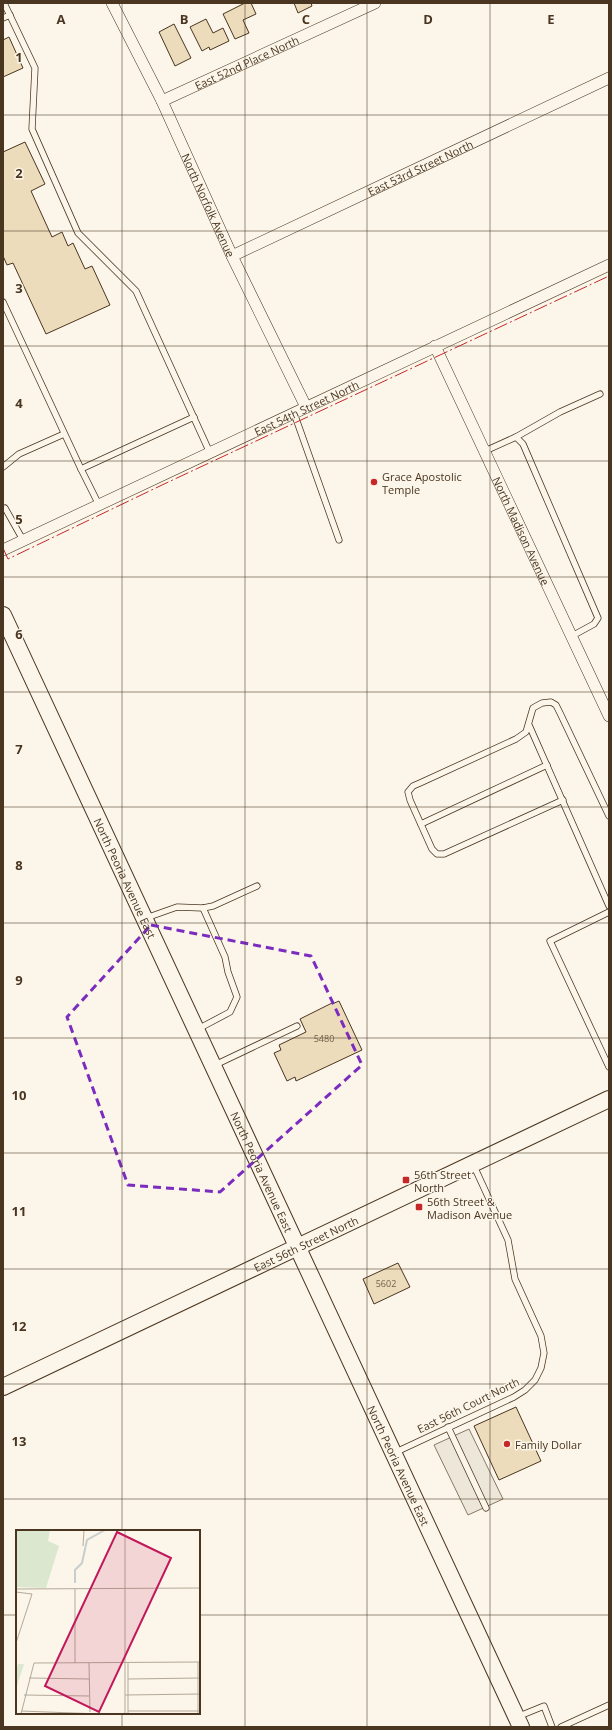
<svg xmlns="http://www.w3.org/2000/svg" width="612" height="1730" font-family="'Open Sans',sans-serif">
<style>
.parking{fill:#ede7d9;stroke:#887966}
.building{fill:#ecdcbc;stroke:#4a3520}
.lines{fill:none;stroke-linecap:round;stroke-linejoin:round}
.lane-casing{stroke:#4a3520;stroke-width:7}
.street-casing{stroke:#4a3520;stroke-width:12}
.secondary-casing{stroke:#4a3520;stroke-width:18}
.lane{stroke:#fbf6e9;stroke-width:5.5}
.street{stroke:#fbf6e9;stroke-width:11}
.secondary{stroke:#fbf6e9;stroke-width:16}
.power{stroke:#c62828;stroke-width:1;stroke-dasharray:14 3 2 3;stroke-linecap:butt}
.marked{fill:none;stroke:#7b2cbf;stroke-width:3;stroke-dasharray:8 5;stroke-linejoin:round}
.grid{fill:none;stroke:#4a3520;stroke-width:1;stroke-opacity:0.55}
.poi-dot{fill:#c62828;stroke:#fbf6e9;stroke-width:1.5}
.labels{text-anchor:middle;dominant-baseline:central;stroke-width:3;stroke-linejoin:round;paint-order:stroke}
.number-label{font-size:9px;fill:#725f47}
.street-label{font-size:11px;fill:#4a3520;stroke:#fbf6e9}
.poi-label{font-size:11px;fill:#4a3520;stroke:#fbf6e9;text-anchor:start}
.inset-river{fill:none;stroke:#c9cecd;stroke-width:2}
.inset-road{fill:none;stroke:#b4a999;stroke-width:1}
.view{fill:#c2185b;fill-opacity:0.15;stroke:#c2185b;stroke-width:2}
.inset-edge{fill:none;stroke:#4a3520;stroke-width:2}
.grid-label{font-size:13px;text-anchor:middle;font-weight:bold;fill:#4a3520;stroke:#fbf6e9;stroke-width:3;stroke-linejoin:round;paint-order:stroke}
</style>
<rect width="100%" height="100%" fill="#fbf6e9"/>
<!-- parking -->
<path class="parking" d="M469,1429l34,70 -35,16 -34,-70z"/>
<!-- building -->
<g class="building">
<path d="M245,3h6l5,11 -13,6 6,13 -14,6 -12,-25z"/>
<path d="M294,3h17l1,3 -14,7z"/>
<path d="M206,19l7,14 10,-5 6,13 -19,9 -1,-3 -7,4 -12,-24z"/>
<path d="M174,24l17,34 -16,8 -16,-34z"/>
<path d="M9,37l14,31 -20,9v-37z"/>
<path d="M25,142l20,42 -14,7 21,46 10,-5 6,14 5,-3 12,26 7,-3 18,39 -64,29 -33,-71 -6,2 -4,-9v-104z"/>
<path d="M339,1001l23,49 -66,31 -1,-4 -8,4 -13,-28 7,-3 -2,-5 27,-13 -6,-13 32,-16v1z"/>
<path d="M398,1263l12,24 -36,17 -11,-25z"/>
<path d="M516,1407l25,54 -42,19 -25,-54z"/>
</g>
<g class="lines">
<!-- lane casing -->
<g class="lane-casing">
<g id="lane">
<path d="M4,3l31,65 -3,61 46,104 58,58 74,162"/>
<path d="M3,18l7,-3"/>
<path d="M3,302l78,167"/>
<path d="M294,413l45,127"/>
<path d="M516,437l44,-25 40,-18"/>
<path d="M485,451l31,-14 7,7 75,174 -4,6 -22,12"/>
<path d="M3,467l16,-13 45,-20"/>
<path d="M99,505l-18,-36 113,-52"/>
<path d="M3,509l2,-1 18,32"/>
<path d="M529,725l80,181"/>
<path d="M563,800l-119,54h-7l-5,-5 -22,-49 -2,-8 5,-6 7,-3 96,-44 10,-7 7,-24 9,-5 9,-1 5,3 4,8 49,103"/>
<path d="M421,824l126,-59"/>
<path d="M609,912l-59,29 59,126"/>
<path d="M146,918l31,-11 26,1 10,-2 44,-20"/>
<path d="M198,1029l32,-17 7,-15 -9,-25 -3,-15 -22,-49"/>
<path d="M215,1065l82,-39"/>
<path d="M448,1427l38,81"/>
<path d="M394,1453l120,-56 11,-7 10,-10 6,-12 3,-15 -3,-17 -26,-57 -7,-39 -35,-76"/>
<path d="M517,1717l27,-11 8,21"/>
<path d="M561,1727l48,-22"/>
</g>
</g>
<!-- street casing -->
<g class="street-casing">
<g id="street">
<path id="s1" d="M112,3l50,98 70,155 74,151"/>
<path id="s2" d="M162,101l213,-98"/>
<path id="s3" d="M232,256l377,-178"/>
<path id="s4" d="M435,346l174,370"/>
<path id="s5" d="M3,550l606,-285"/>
</g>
</g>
<!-- secondary casing -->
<g class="secondary-casing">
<g id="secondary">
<path id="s6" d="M3,615l518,1112"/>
<path id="s7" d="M3,1387l606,-288"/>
</g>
</g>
<!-- lane -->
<use href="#lane" class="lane"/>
<!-- street -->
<use href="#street" class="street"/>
<!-- secondary -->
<use href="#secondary" class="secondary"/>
<!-- power -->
<path class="power" d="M3,548l5,11 154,-74 447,-209"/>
</g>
<!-- marked area -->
<path class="marked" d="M151,925l160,31 51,109 -142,127 -92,-7 -61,-168z"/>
<!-- grid -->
<path class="grid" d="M122,3v1528M245,3v1724M367,3v1724M490,3v1724M3,115h606M3,231h606M3,346h606M3,461h606M3,577h606M3,692h606M3,807h606M3,923h606M3,1038h606M3,1153h606M3,1269h606M3,1384h606M3,1499h606M3,1615h14M199,1615h410M122,1713v14"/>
<!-- markers -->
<g class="poi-dot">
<circle cx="374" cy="482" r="4"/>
<rect x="402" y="1176" width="8" height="8" rx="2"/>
<rect x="415" y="1203" width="8" height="8" rx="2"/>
<circle cx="507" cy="1444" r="4"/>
</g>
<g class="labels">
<!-- number labels -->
<g class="number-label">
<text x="324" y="1038">5480</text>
<text x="386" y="1283">5602</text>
</g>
<!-- street labels -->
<g class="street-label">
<text stroke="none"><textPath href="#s2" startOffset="93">East 52nd Place North</textPath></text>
<text stroke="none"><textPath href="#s3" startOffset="208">East 53rd Street North</textPath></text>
<text stroke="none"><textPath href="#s1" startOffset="224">North Norfolk Avenue</textPath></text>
<text stroke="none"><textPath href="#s5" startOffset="335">East 54th Street North</textPath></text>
<text stroke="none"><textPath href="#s4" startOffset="204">North Madison Avenue</textPath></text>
<text stroke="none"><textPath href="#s6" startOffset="290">North Peoria Avenue East</textPath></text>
<text stroke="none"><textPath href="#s6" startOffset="614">North Peoria Avenue East</textPath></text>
<text stroke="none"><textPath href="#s7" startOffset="335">East 56th Street North</textPath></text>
<text transform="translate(468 1405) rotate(-26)">East 56th Court North</text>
<text stroke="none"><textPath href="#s6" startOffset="938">North Peoria Avenue East</textPath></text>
</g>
<!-- poi labels -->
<g class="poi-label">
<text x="382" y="476">Grace Apostolic<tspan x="382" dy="13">Temple</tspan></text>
<text x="414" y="1174">56th Street<tspan x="414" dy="13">North</tspan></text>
<text x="427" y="1201">56th Street &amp;<tspan x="427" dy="13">Madison Avenue</tspan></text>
<text x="515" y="1444">Family Dollar</text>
</g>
</g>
<!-- overview -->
<g transform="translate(16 1530)">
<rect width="184" height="184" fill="#fbf6e9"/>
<path d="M0,0h34l-2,11 11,5 -13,42 -30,-1zM2,134h6l-8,25v-18z" fill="#dce7d0"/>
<path class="inset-river" d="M59,53v-13l7,-7 5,-23 18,-10"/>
<path class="inset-road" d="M109,0v184M67,16l1,-16M0,59l184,-1M59,59v74M0,62l16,2 -16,49M182,132v52M73,133l1,49M13,148l60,1M112,149l72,-1M8,165l65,1M109,165l75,-1M5,181l79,3M112,181h72M5,184l13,-51 166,-1M112,184v-51"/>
<path class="view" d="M101,2l54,26 -72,154 -54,-26z"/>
<rect width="184" height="184" class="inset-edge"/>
</g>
<g class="grid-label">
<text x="61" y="24">A</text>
<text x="184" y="24">B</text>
<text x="306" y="24">C</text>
<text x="428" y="24">D</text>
<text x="551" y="24">E</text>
<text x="19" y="62">1</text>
<text x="19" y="178">2</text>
<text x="19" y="293">3</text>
<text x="19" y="408">4</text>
<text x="19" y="524">5</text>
<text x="19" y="639">6</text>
<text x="19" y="754">7</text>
<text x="19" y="870">8</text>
<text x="19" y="985">9</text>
<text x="19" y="1100">10</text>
<text x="19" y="1216">11</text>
<text x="19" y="1331">12</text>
<text x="19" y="1446">13</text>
</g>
<!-- border -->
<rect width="612" height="1730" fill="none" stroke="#4a3520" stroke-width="8"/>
</svg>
